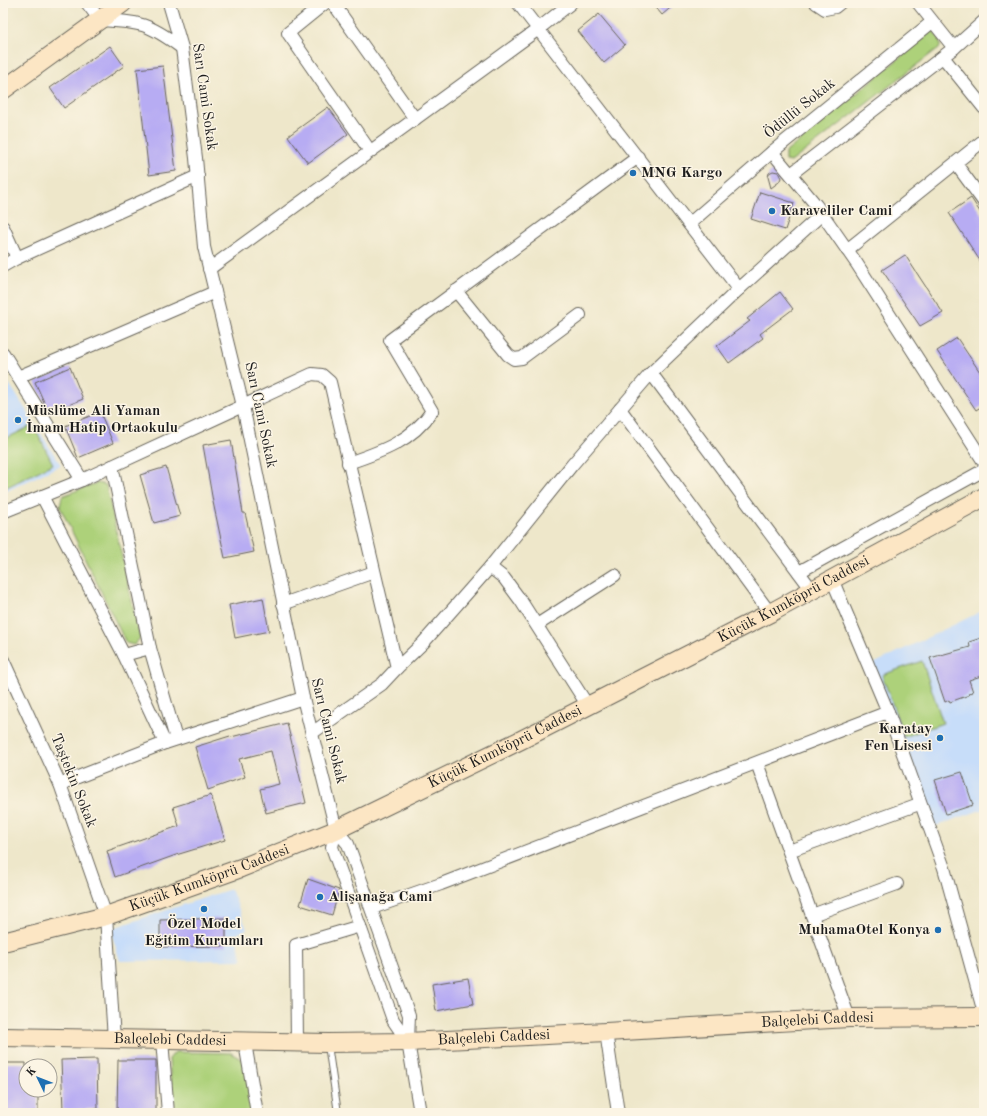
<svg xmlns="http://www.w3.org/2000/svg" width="987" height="1116" font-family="'Old Standard TT',serif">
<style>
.built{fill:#c7ddf9}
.green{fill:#add17a;stroke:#64764b}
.building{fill:#b7acf3}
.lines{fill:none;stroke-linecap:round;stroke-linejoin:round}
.lane-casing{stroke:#666359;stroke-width:8}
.street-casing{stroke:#666359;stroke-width:14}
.secondary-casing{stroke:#666359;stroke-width:20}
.lane{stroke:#fff;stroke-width:6}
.street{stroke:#fff;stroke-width:12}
.secondary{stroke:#fce6c4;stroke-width:18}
.poi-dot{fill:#1f6fb2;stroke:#fcf5e5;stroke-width:1.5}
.labels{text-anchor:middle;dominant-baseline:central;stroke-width:3;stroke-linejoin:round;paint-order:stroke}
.street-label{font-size:15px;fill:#1c1c1c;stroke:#fcf5e5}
.poi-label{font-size:15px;font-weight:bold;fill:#1c1c1c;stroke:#fcf5e5;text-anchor:start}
</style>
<rect width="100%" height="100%" fill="#fcf5e5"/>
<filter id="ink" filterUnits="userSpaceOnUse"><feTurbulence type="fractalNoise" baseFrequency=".025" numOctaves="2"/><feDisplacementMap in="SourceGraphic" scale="8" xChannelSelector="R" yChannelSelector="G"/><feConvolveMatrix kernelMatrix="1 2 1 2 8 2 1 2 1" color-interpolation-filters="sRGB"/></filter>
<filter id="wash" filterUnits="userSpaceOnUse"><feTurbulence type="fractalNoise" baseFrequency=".012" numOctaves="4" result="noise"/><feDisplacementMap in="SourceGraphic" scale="16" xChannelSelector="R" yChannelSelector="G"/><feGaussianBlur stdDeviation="0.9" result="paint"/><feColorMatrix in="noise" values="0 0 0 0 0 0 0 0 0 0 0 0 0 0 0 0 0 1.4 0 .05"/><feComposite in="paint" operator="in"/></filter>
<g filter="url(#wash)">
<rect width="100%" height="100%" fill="#eee7ca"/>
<!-- built -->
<g class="built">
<path d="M3,374l58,91 -58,28z"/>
<path d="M984,610v199l-54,19 -63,-161z"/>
<path d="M231,889l16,40 -12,6 8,25 -123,1 -10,-32z"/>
</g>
<!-- green -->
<g class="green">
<path d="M933,30l7,10v7l-149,115 -6,-1v-8z"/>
<path d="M33,425l20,39 -50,25v-49z"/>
<path d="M97,483l9,2 34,153 -6,7 -8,-2 -66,-136 2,-11z"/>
<path d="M922,661l21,62 -39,14 -22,-62z"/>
<path d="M175,1052l56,1 13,8 9,52h-80l-4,-54z"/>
</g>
<g id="blocks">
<!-- building -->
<g class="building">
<path d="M652,3h24l-14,12z"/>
<path d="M599,14l26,31 -21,18 -26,-32z"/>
<path d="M110,46l14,20 -60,42 -14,-20z"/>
<path d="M163,66l13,105 -27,4 -12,-106z"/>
<path d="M328,107l20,27 -40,29 -20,-27z"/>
<path d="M773,171l5,1 3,6 -2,4 -8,6 -3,-11 1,-4z"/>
<path d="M760,192l34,11 -9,27 -34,-11z"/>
<path d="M971,198l13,20v49l-35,-54z"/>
<path d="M905,255l38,58 -23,13 -38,-56z"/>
<path d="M780,292l13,17 -33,25 3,4 -34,25 -12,-17 33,-25 -3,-2z"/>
<path d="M957,338l27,40v27l-8,5 -39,-59z"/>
<path d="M70,367l13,32 -34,14 -14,-31z"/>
<path d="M100,412l13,31 -35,15 -13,-32z"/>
<path d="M231,440l12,73h2l9,39 -29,6 -12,-56 -10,-57z"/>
<path d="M166,467l14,49 -26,7 -14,-48z"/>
<path d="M263,598l6,33 -34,7 -6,-33z"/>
<path d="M981,638l3,8v29l-15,5 4,12 -5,2 1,1 -19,7 -1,-2 -4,2 -15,-44 40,-11 -1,-5z"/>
<path d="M287,723l19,80 -40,10 -6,-24 19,-5 -8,-33 -32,8 6,18 -37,13 -13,-43 35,-11 1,1z"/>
<path d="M962,772l11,33 -27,9 -11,-34z"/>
<path d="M211,795l14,45 -49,15 -61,22 -8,-26 72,-25 -6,-19z"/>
<path d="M308,879l31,11 -7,25 -32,-10z"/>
<path d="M226,918v28l-66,1v-27z"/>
<path d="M468,978l5,26 -37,7 -4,-27z"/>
<path d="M97,1059l1,50 -35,1 -2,-50z"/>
<path d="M118,1060h38v53l-39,-1z"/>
<path d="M3,1063h23v27h12v23h-35z"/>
</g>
</g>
</g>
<g filter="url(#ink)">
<use href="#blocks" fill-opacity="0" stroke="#666359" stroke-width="1"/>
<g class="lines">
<!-- lane casing -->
<g class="lane-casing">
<path id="lane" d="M328,1045l10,68"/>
</g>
<!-- street casing -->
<g class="street-casing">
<g id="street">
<path d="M87,3l13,17c41,2 48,3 82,28"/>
<path d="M169,3l13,45 14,110 8,89 39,159 60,292 33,132 12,14 61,171 -1,27 12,71"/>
<path d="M325,3l-37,30 82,118"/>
<path d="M333,3l82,116"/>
<path d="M816,3l9,6 10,-2 5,-4"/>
<path d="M918,3l36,45"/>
<path d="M943,57l41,51"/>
<path d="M772,152l44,53 41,59 127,198"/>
<path d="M956,164l28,38"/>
<path d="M791,174l163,-126 30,-27"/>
<path d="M689,224l83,-72 160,-130"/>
<path d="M3,227l14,31"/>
<path d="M847,250l137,-110"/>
<path d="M3,266l14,-8 181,-82"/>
<path d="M209,269l328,-239 34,-27"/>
<path d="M739,289l83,-75"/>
<path d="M456,291l52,64 6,4 8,-1 58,-43"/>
<path d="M3,353l79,127"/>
<path d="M651,373l161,217"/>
<path d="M18,377l197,-85"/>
<path d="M620,409l150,204"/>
<path d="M348,463c33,-11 64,-22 84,-52l-42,-71 248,-183"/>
<path d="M112,466l38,182 26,91"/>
<path d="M42,496l82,159 41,88"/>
<path d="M3,512l79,-32 230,-106 10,1 8,7 67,286 26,-25 67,-76 82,-102 79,-92 88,-84 -221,-286"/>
<path d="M490,567l14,11 17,23 67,105"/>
<path d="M799,572l185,-102"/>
<path d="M832,579l56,133 56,156 40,145"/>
<path d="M283,604l91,-32"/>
<path d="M537,625l78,-50"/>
<path d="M124,655l26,-7"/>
<path d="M3,660l57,124 46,132 8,123"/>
<path d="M312,733l70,-49 15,-16"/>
<path d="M757,763l92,255"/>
<path d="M60,784l105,-41 138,-45"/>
<path d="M336,830l-4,17 61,173 15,22"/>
<path d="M789,851l130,-47"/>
<path d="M372,908l69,-24 447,-172"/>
<path d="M812,915l85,-31"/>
<path d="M606,1032l12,81"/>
<path d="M162,1040l6,73"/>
<path d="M297,1042l-1,-97 64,-19"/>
<path d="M245,1043l12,70"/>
</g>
</g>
<!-- secondary casing -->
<g class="secondary-casing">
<g id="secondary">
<path d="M3,90l120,-87"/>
<path id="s1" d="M3,942l103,-26 135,-48 95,-38 185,-90 249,-127 214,-116"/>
<path id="s2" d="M3,1037l325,6 80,-1 198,-10 243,-14 135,-1"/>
</g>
</g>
<!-- lane -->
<use href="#lane" class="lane"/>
<!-- street -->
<use href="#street" class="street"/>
<!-- secondary -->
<use href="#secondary" class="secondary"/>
</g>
</g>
<!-- markers -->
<g class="poi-dot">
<circle cx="633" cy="173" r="4"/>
<circle cx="772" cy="211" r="4"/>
<circle cx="18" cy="420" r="4"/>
<circle cx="940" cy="738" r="4"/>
<circle cx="320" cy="897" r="4"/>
<circle cx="204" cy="909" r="4"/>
<circle cx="938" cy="930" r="4"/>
</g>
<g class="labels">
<!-- street labels -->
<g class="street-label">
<text transform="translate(204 97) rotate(82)">Sarı Cami Sokak</text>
<text transform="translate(800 109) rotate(-39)">Ödüllü Sokak</text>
<text transform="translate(260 415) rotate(78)">Sarı Cami Sokak</text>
<text stroke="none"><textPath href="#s1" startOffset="864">Küçük Kumköprü Caddesi</textPath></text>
<text transform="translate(328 731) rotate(76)">Sarı Cami Sokak</text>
<text stroke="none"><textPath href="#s1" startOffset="540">Küçük Kumköprü Caddesi</textPath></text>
<text transform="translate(73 781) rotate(68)">Taştekin Sokak</text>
<text stroke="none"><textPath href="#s1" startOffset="216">Küçük Kumköprü Caddesi</textPath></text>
<text stroke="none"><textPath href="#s2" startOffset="815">Balçelebi Caddesi</textPath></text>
<text stroke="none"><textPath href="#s2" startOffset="491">Balçelebi Caddesi</textPath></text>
<text stroke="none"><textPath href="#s2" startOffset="167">Balçelebi Caddesi</textPath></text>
</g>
<!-- poi labels -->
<g class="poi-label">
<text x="641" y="173">MNG Kargo</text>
<text x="780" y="211">Karaveliler Cami</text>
<text x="26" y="411">Müslüme Ali Yaman<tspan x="26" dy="17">İmam Hatip Ortaokulu</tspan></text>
<text x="932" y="729" text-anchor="end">Karatay<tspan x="932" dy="17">Fen Lisesi</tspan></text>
<text x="328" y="897">Alişanağa Cami</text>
<text x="204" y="924" text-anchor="middle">Özel Model<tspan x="204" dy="17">Eğitim Kurumları</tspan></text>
<text x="930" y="930" text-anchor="end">MuhamaOtel Konya</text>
</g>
</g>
<!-- margin -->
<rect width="987" height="1116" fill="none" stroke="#fcf5e5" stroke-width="16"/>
<!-- north arrow -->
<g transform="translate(38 1078) rotate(313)"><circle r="19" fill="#fcf5e5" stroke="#a29e95"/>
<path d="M0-3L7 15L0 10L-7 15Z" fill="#1f6fb2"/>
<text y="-6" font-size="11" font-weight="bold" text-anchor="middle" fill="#1c1c1c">K</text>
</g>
</svg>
